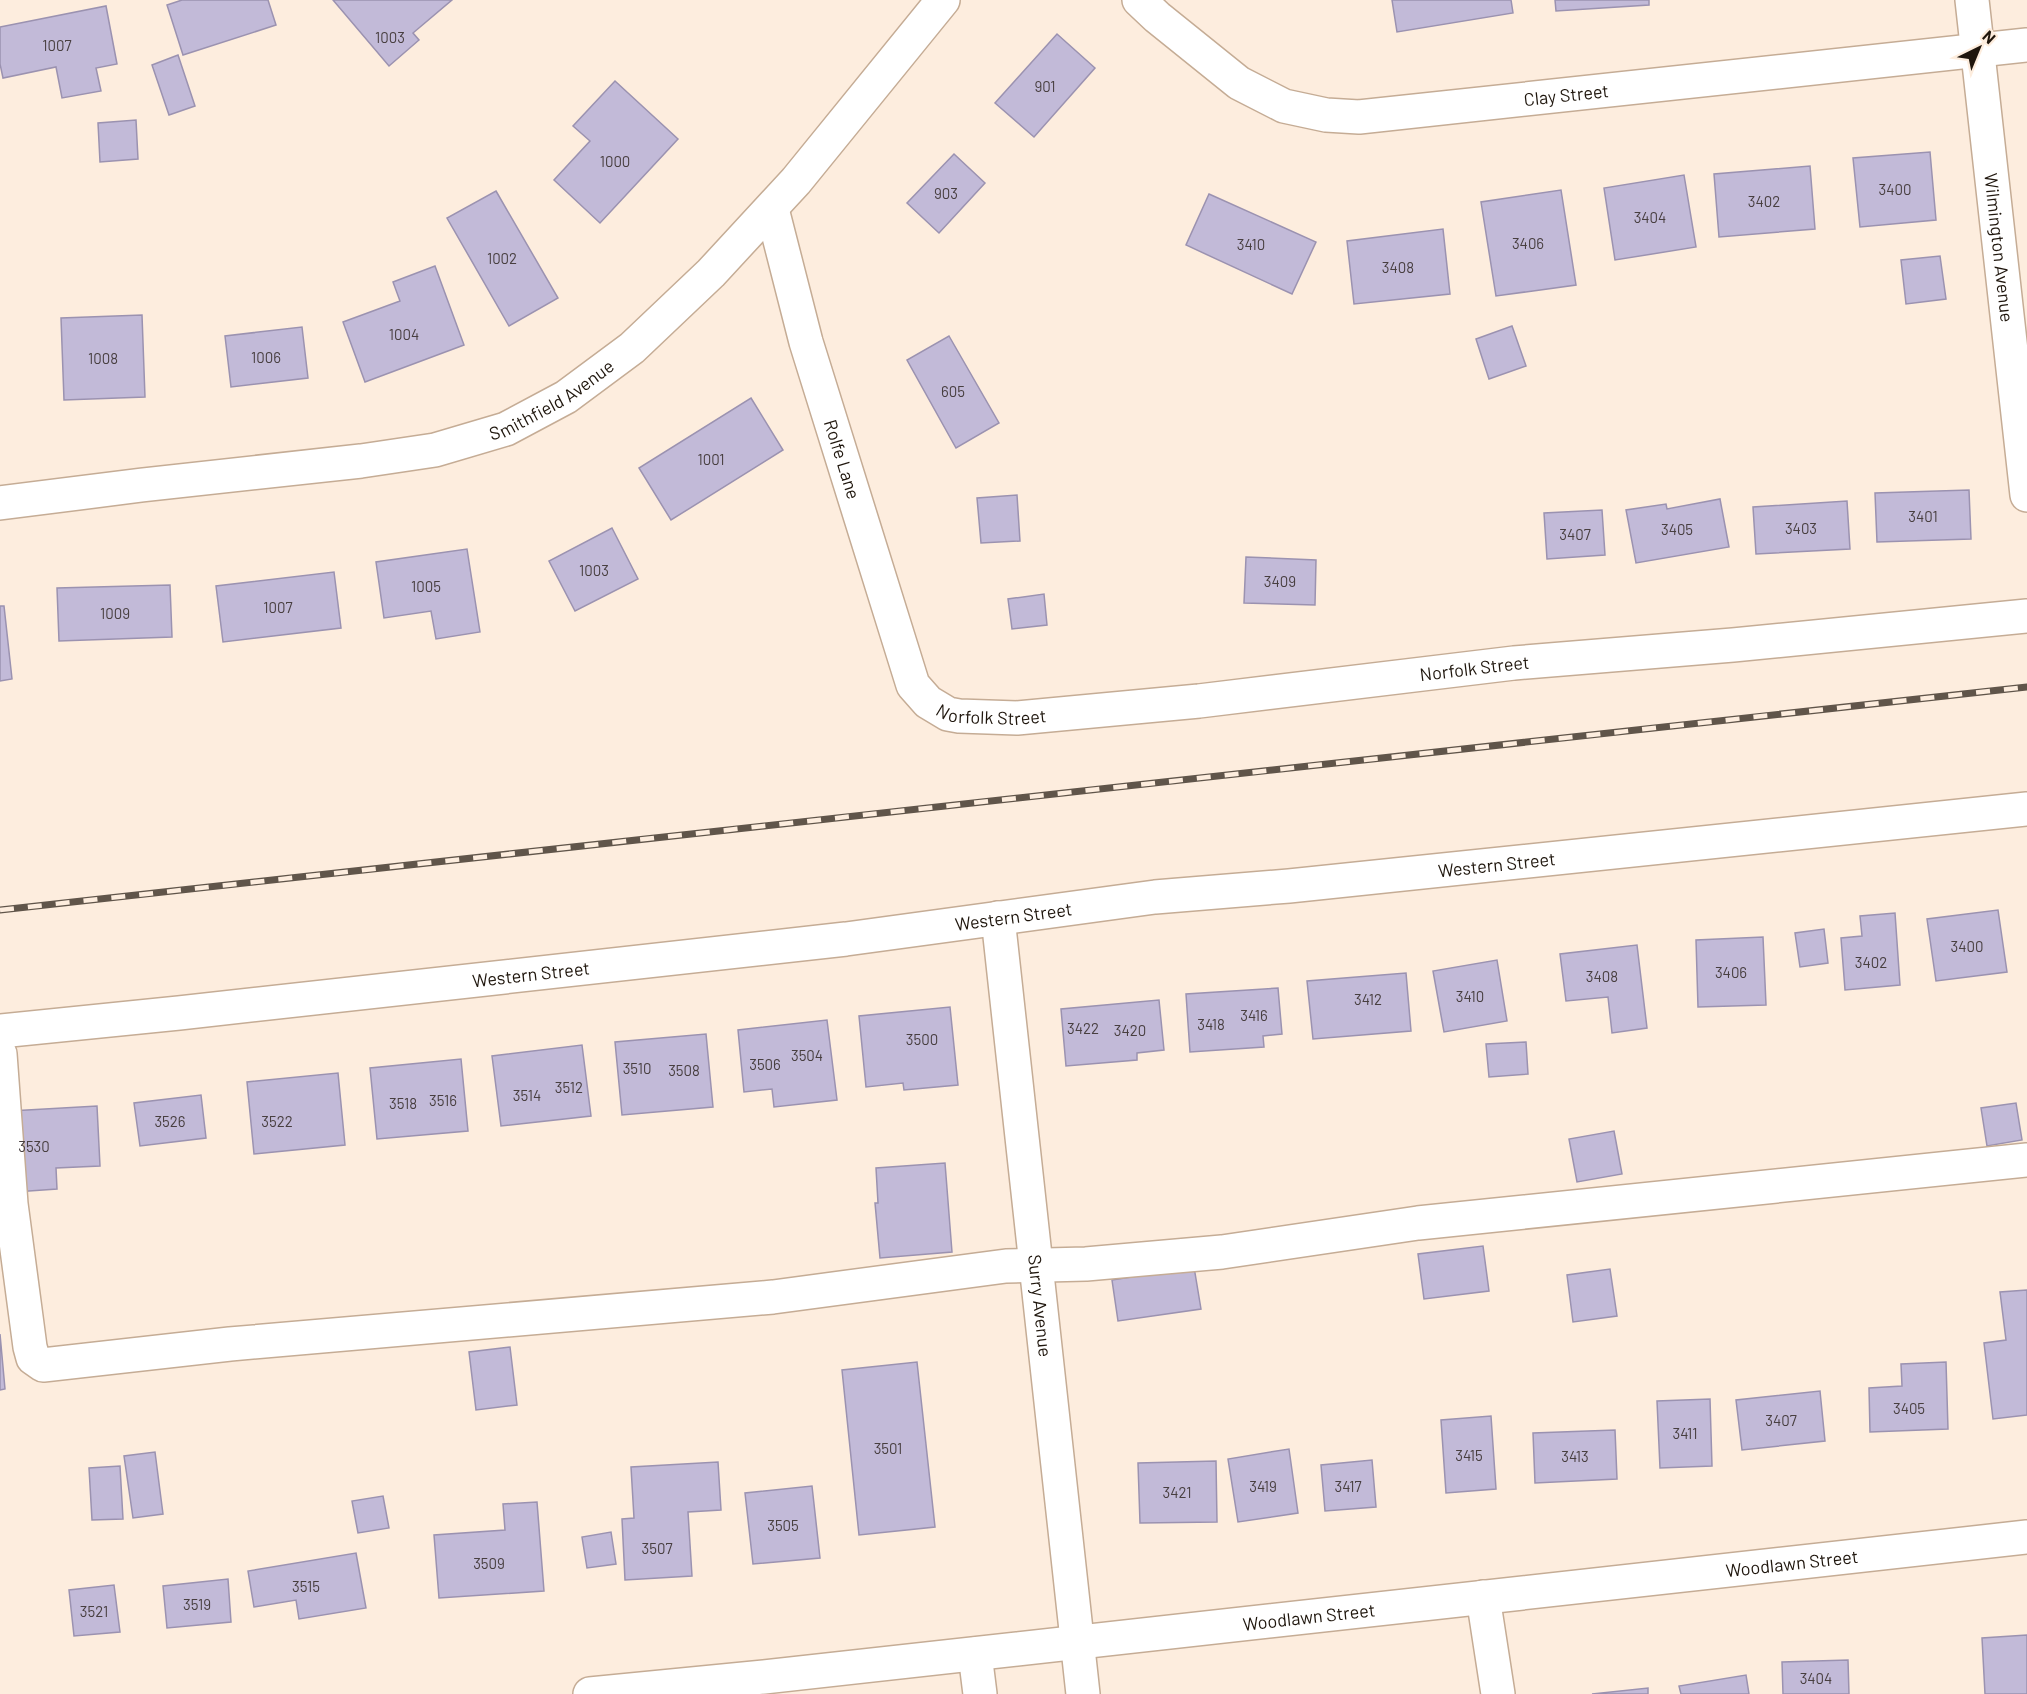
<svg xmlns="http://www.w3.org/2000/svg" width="2027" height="1694" font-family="Barlow,sans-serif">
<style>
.building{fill:#c2bad8;stroke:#9b92b0;stroke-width:1.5}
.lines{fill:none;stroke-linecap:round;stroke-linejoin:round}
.minor-casing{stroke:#c5ac95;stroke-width:36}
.highway-casing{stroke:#c5ac95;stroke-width:36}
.minor{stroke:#fff;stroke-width:33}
.highway{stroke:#fff;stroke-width:33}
.rail-casing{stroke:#60554a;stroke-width:7}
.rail{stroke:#fdedde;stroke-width:4.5;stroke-dasharray:14;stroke-linecap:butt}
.labels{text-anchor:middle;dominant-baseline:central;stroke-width:6;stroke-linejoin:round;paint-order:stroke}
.number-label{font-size:15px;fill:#483f40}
.street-label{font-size:18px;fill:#1f160d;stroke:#fdedde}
</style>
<rect width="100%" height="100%" fill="#fdedde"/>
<!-- building -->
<g class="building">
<path d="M182,0h86l8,25 -93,30 -16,-50z"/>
<path d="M333,0h119l-39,33 6,7 -30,26z"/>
<path d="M1392,0h119l2,13 -116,19z"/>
<path d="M1555,0h94v5l-93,6z"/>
<path d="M106,6l11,58 -21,4 5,23 -39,7 -6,-31 -53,11 -3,-14v-37z"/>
<path d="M1057,34l38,34 -61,69 -39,-34z"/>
<path d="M178,55l17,51 -26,9 -17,-50z"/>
<path d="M615,81l63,58 -78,84 -46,-43 36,-39 -17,-15z"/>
<path d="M136,120l2,39 -38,3 -2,-39z"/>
<path d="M1930,152l6,68 -76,7 -7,-69z"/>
<path d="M954,154l31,29 -46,50 -32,-30z"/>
<path d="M1810,166l5,63 -96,8 -5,-63z"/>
<path d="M1684,175l12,72 -81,13 -11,-72z"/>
<path d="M1561,190l15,95 -80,11 -15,-94z"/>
<path d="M496,191l62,107 -49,28 -62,-108z"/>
<path d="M1209,194l107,48 -24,52 -106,-49z"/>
<path d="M1443,229l7,65 -96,10 -7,-63z"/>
<path d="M1940,256l6,43 -40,5 -5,-44z"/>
<path d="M435,266l29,79 -99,37 -22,-60 57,-21 -7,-19z"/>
<path d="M142,315l3,82 -81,3 -3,-82z"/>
<path d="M1512,326l14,40 -37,13 -13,-40z"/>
<path d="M302,327l6,51 -77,9 -6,-51z"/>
<path d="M949,336l50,87 -43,25 -49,-88z"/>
<path d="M751,398l32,52 -112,70 -32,-52z"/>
<path d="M1969,490l2,49 -94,3 -2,-49z"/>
<path d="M1017,495l3,46 -39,2 -4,-45z"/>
<path d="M1720,499l9,48 -93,16 -10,-53 40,-6 1,5z"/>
<path d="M1847,501l3,48 -94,5 -3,-47z"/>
<path d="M1602,510l3,45 -58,4 -3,-46z"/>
<path d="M612,528l26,51 -63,32 -26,-50z"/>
<path d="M467,549l13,83 -44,7 -5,-28 -47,7 -8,-56z"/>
<path d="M1246,557l70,3 -1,45 -71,-2z"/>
<path d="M334,572l7,56 -118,14 -7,-56z"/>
<path d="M170,585l2,52 -113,4 -2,-53z"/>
<path d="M1044,594l3,31 -35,4 -4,-30z"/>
<path d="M0,606h4l8,73 -12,2z"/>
<path d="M1998,910l9,62 -71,9 -9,-62z"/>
<path d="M1895,913l5,72 -55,5 -4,-52 21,-2 -2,-20z"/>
<path d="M1824,929l4,34 -28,4 -5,-34z"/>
<path d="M1763,937l3,68 -68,2 -2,-67z"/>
<path d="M1637,945l10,83 -35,5 -4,-36 -42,4 -6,-47z"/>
<path d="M1497,960l10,61 -63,11 -11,-61z"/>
<path d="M1406,973l5,58 -98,8 -6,-58z"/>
<path d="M1278,988l4,46 -19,2 1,11 -74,5 -4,-58z"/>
<path d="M1159,1000l5,50 -27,3v7l-71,6 -5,-57z"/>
<path d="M950,1007l8,78 -54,5 -1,-7 -37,4 -7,-71z"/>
<path d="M827,1020l10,80 -63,7 -2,-18 -28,3 -6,-62z"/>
<path d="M706,1034l7,73 -91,8 -7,-73z"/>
<path d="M1526,1042l2,32 -39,3 -3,-33z"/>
<path d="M582,1045l9,71 -90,10 -9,-70z"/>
<path d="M461,1059l7,72 -91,8 -7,-71z"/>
<path d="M338,1073l7,72 -91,9 -7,-72z"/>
<path d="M201,1095l5,43 -66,8 -6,-43z"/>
<path d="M2016,1103l6,37 -35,6 -6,-38z"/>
<path d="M97,1106l3,60 -44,2 1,21 -42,3 -5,-81z"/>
<path d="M1614,1131l8,43 -45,8 -8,-43z"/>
<path d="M945,1163l7,89 -72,6 -5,-55h3l-2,-35z"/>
<path d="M1483,1246l6,45 -65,8 -6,-45z"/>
<path d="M1194,1267l7,42 -83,12 -6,-41z"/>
<path d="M1610,1269l7,47 -44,6 -6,-47z"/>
<path d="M2027,1290v125l-34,4 -9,-76 22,-3 -6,-48z"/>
<path d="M0,1334l5,55 -5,1z"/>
<path d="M510,1347l7,58 -41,5 -7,-58z"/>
<path d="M917,1362l18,165 -76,8 -17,-165z"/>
<path d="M1946,1362l2,67 -78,3 -1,-44 33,-2 -1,-22z"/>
<path d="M1820,1391l5,50 -83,9 -6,-50z"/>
<path d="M1710,1399l2,67 -52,2 -3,-67z"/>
<path d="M1491,1416l5,73 -50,4 -5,-73z"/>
<path d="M1615,1430l2,49 -82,4 -2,-50z"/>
<path d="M1289,1449l9,64 -60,9 -10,-63z"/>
<path d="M155,1452l8,62 -30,4 -9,-62z"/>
<path d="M1372,1460l4,47 -51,4 -4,-46z"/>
<path d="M1216,1461l1,61 -77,1 -2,-60z"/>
<path d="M718,1462l3,48 -33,2 4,64 -67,4 -3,-61 12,-1 -3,-51z"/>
<path d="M120,1466l3,53 -31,1 -3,-52z"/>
<path d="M812,1486l8,72 -67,6 -8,-71z"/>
<path d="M383,1496l6,32 -31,5 -6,-32z"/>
<path d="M537,1502l7,89 -105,7 -5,-63 71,-5 -2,-26z"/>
<path d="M611,1532l5,32 -29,4 -5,-31z"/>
<path d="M356,1553l10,55 -67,11 -3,-19 -42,7 -6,-36z"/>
<path d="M228,1579l3,43 -64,6 -4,-42z"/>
<path d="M114,1585l6,47 -46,4 -5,-46z"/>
<path d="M2027,1635v59h-42l-3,-56z"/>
<path d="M1848,1660l1,34h-66l-1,-32z"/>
<path d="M1746,1675l3,19h-68l-2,-8z"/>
<path d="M1648,1688v6h-56z"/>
</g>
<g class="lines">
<!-- minor casing -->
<g class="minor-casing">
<g id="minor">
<path id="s1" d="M1139,0l18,17 82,66 45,23 42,9 33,2 668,-72"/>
<path id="s2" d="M1972,0l55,495"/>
<path id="s3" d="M772,209l34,133 107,343 15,17 20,12 11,2 58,2 182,-17 315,-38 219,-18 294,-29"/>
<path id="s4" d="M0,503l142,-18 219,-24 74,-11 71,-21 60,-32 66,-49 79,-75 85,-92 147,-181"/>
<path id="s5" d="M998,918l85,776"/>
<path id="s6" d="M0,1031l179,-18 667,-74 309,-42 134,-11 738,-77"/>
<path d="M0,1054l11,150 19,143 3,11 10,7 187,-21 543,-47 233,-31 80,-2 136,-12 196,-29 609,-63"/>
<path d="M1483,1597l15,97"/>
<path d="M975,1654l5,40"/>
</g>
</g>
<!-- highway casing -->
<g class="highway-casing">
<g id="highway">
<path id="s7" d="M590,1694l174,-17 1263,-140"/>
</g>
</g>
<!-- minor -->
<use href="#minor" class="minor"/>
<!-- highway -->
<use href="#highway" class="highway"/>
<!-- rail casing -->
<g class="rail-casing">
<path id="rail" d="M0,910l2027,-223"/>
</g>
<!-- rail -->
<use href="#rail" class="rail"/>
</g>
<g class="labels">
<!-- number labels -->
<g class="number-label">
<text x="390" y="37">1003</text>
<text x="57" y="45">1007</text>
<text x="1045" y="86">901</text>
<text x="615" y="161">1000</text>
<text x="1895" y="189">3400</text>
<text x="946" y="193">903</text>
<text x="1764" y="201">3402</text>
<text x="1650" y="217">3404</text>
<text x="1528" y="243">3406</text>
<text x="1251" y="244">3410</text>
<text x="502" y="258">1002</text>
<text x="1398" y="267">3408</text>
<text x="404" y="334">1004</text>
<text x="266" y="357">1006</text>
<text x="103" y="358">1008</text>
<text x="953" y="391">605</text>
<text x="711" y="459">1001</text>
<text x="1923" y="516">3401</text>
<text x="1801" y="528">3403</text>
<text x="1677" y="529">3405</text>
<text x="1575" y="534">3407</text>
<text x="594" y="570">1003</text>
<text x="1280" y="581">3409</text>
<text x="426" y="586">1005</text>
<text x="278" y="607">1007</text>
<text x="115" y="613">1009</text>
<text x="1967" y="946">3400</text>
<text x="1871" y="962">3402</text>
<text x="1731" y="972">3406</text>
<text x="1602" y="976">3408</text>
<text x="1470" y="996">3410</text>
<text x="1368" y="999">3412</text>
<text x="1254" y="1015">3416</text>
<text x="1211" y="1024">3418</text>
<text x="1083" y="1028">3422</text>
<text x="1130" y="1030">3420</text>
<text x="922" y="1039">3500</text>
<text x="807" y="1055">3504</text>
<text x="765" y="1064">3506</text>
<text x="637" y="1068">3510</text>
<text x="684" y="1070">3508</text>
<text x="569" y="1087">3512</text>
<text x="527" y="1095">3514</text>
<text x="443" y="1100">3516</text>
<text x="403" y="1103">3518</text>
<text x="170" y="1121">3526</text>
<text x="277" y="1121">3522</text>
<text x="34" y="1146">3530</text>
<text x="1909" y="1408">3405</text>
<text x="1781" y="1420">3407</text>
<text x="1685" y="1433">3411</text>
<text x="888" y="1448">3501</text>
<text x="1469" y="1455">3415</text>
<text x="1575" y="1456">3413</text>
<text x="1263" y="1486">3419</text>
<text x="1348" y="1486">3417</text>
<text x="1177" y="1492">3421</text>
<text x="783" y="1525">3505</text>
<text x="657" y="1548">3507</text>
<text x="489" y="1563">3509</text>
<text x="306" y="1586">3515</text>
<text x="197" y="1604">3519</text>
<text x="94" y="1611">3521</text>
<text x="1816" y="1678">3404</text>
</g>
<!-- street labels -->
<g class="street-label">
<text stroke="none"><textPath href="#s1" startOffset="465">Clay Street</textPath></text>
<text stroke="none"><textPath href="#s2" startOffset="249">Wilmington Avenue</textPath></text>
<text stroke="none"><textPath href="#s4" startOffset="566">Smithfield Avenue</textPath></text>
<text stroke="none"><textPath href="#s3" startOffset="260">Rolfe Lane</textPath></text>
<text stroke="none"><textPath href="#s3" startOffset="1072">Norfolk Street</textPath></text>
<text stroke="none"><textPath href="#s3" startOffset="586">Norfolk Street</textPath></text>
<text stroke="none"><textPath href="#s6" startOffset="1506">Western Street</textPath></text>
<text stroke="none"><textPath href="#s6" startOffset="1020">Western Street</textPath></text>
<text stroke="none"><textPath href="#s6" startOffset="534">Western Street</textPath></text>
<text stroke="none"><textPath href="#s5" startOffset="390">Surry Avenue</textPath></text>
<text stroke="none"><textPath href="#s7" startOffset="1209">Woodlawn Street</textPath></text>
<text stroke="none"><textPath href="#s7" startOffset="723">Woodlawn Street</textPath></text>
</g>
</g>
<!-- north arrow -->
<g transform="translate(1979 48) rotate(43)" stroke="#fdedde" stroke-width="4.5" paint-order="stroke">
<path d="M0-4.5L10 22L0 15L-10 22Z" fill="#1f160d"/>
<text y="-9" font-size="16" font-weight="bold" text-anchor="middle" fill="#1f160d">N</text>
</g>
</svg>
